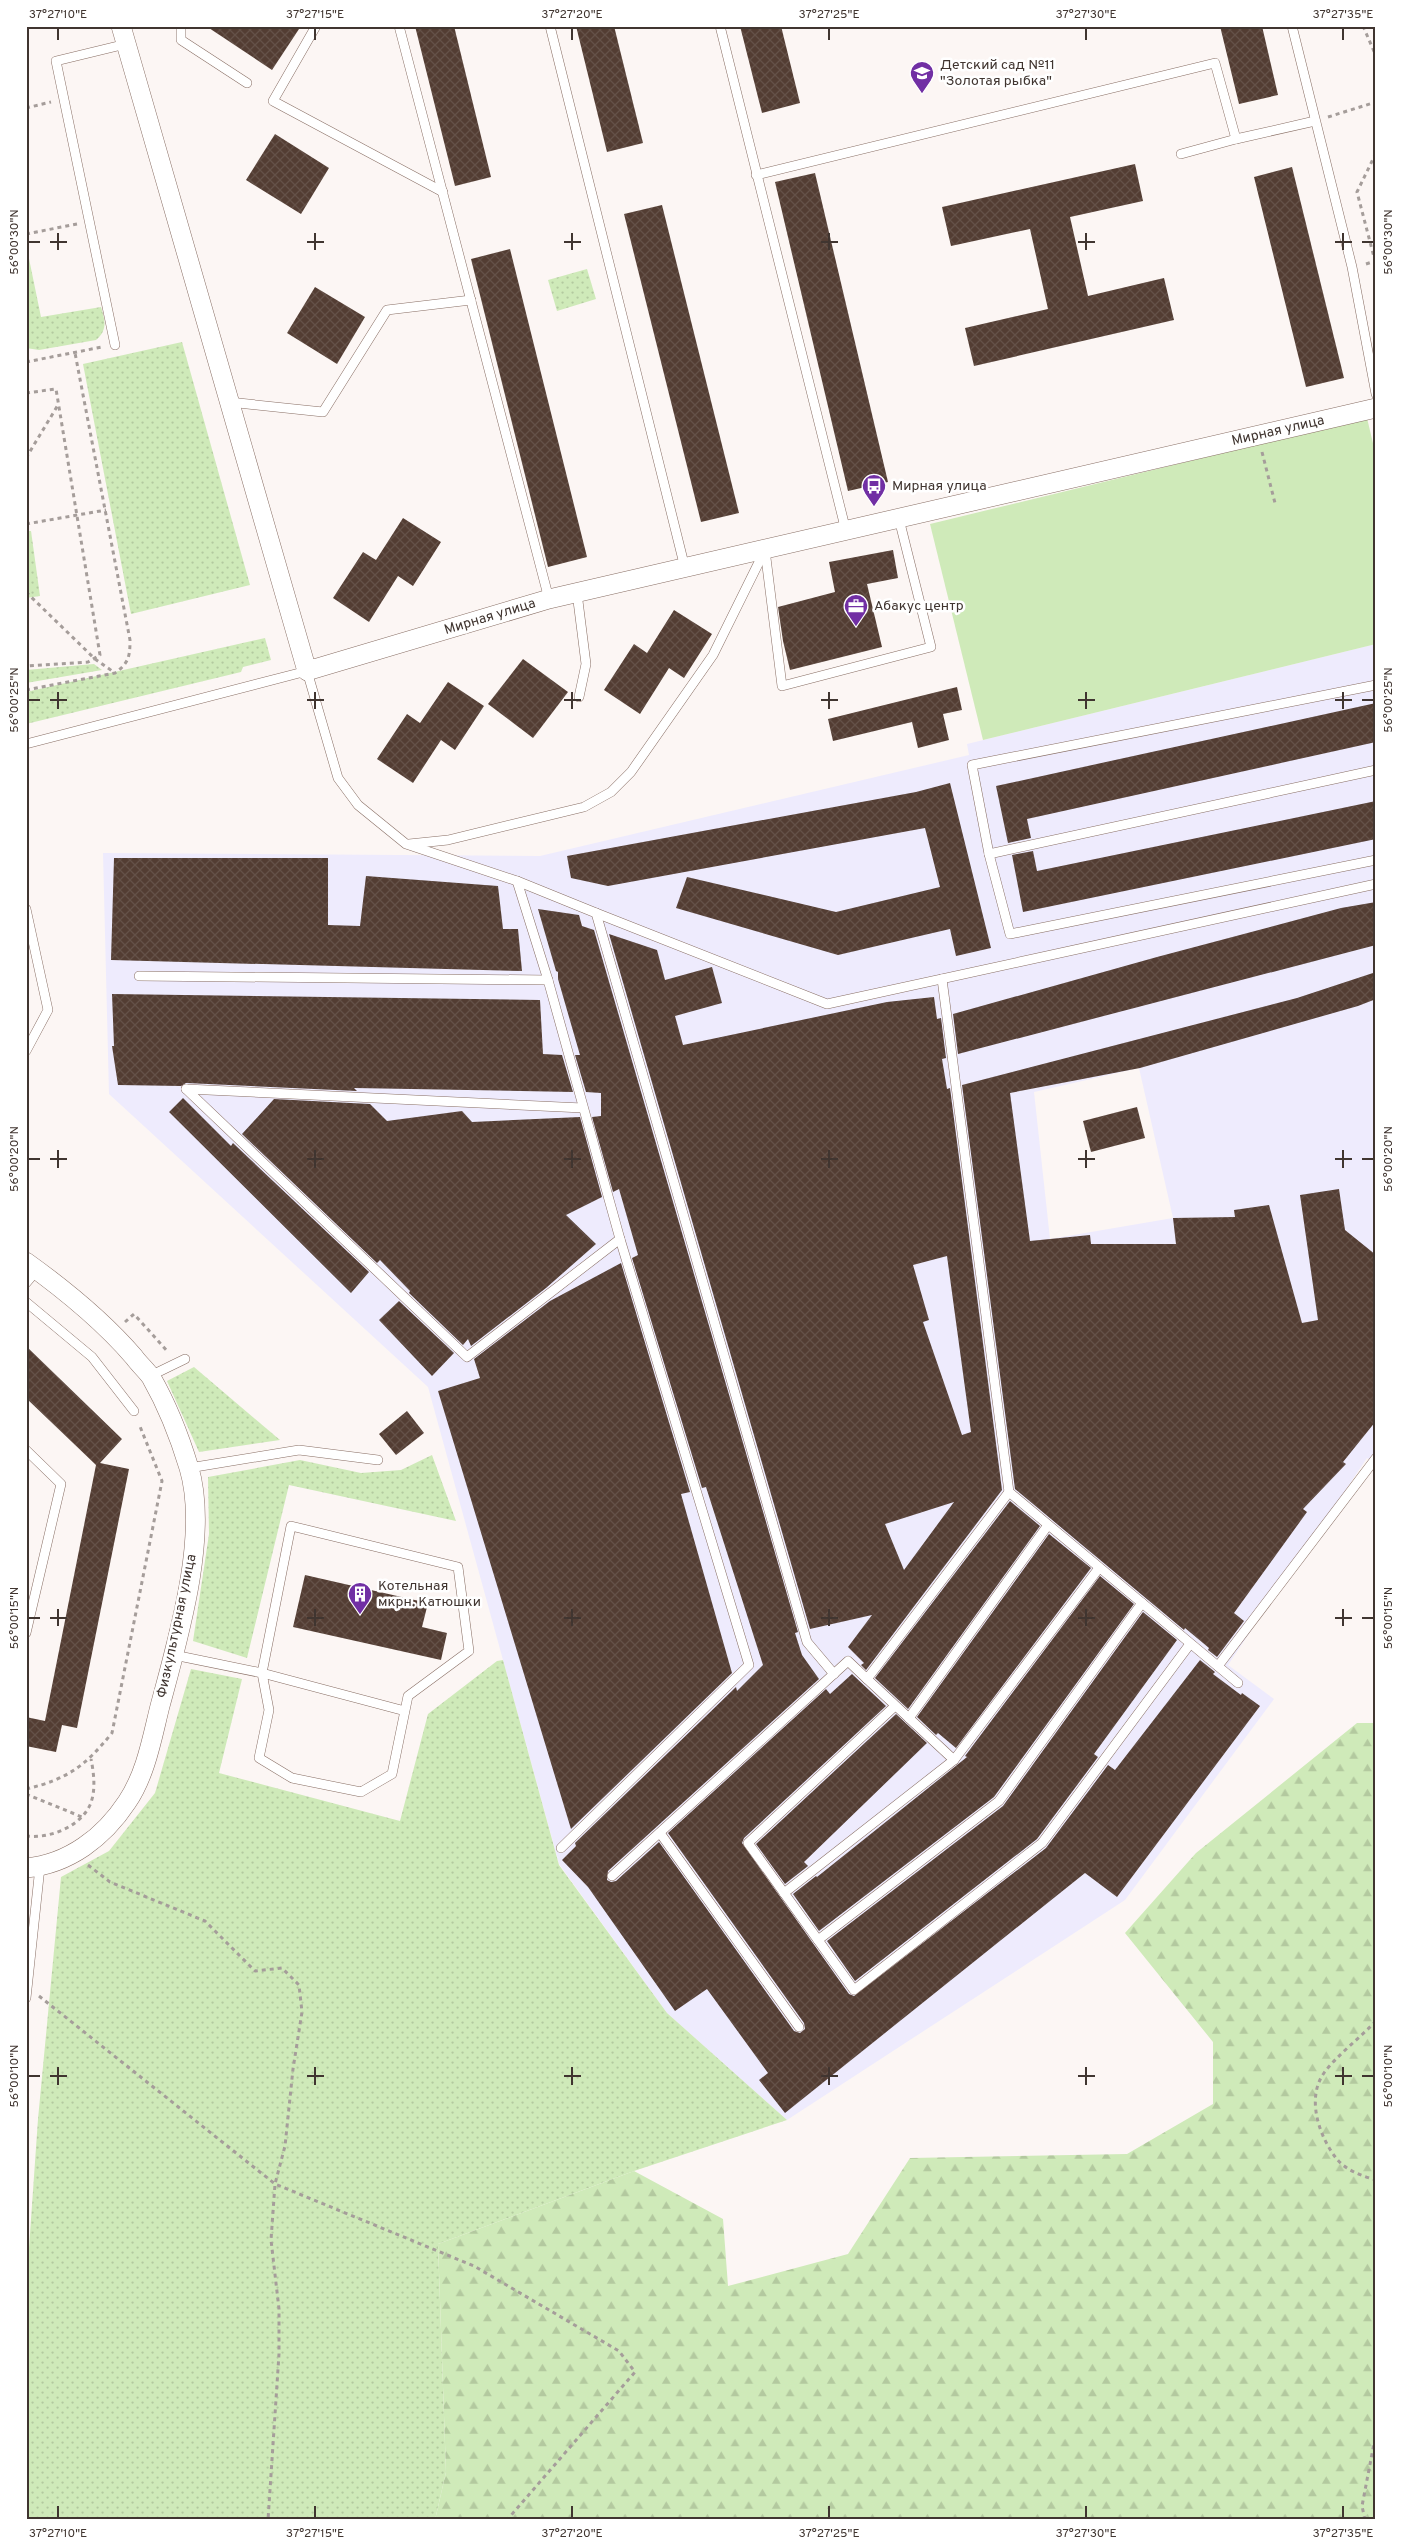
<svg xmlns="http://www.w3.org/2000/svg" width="1402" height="2546" font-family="Overpass,sans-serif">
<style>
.industrial{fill:#eeebfd;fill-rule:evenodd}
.green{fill:url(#green-dots)}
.forest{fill:url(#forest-firs)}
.pitch{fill:#cfeab9}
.building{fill:url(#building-cross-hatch);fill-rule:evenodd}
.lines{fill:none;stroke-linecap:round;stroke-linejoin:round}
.service-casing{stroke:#886e64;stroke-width:10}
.minor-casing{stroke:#886e64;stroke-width:20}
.path{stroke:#a59d9a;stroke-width:3;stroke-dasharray:4 4;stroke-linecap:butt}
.service{stroke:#fff;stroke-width:9}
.minor{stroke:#fff;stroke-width:19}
.ticks{fill:none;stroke:#403530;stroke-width:2}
.labels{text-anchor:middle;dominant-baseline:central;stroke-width:5;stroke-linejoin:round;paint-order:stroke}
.poi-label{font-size:14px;fill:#403530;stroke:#fff;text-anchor:start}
.street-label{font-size:14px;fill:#403530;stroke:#fff}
.neatline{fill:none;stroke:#403530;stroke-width:2}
.ticks-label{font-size:12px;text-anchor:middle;fill:#403530}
</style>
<defs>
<pattern id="green-dots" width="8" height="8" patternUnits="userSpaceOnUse" patternTransform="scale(1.25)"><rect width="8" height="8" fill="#cfeab9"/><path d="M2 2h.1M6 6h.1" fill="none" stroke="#b3c99f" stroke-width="1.8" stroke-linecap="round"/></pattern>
<pattern id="forest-firs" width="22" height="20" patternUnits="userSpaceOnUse" patternTransform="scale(1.25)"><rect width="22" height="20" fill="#cfeab9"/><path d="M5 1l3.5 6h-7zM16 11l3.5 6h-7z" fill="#b3c99f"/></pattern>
<pattern id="building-cross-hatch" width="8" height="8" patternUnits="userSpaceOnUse" patternTransform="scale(1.25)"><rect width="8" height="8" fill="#533d33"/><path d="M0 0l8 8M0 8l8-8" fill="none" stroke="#645148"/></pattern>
</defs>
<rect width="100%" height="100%" fill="#fcf6f4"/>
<!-- industrial -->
<path class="industrial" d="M1376,644v820l-9,-6 -139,207 46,34 -149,201 -338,220 -120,-107 -108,-149 -131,-477 -319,-293 -6,-241 437,3 429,-101 -2,-11zM1139,1068l34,150 -123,21 -16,-147z"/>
<!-- green -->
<g class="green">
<path d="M26,244l15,73 60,-10c4,13 7,23 -5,33l-57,10 -13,-2z"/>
<path d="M587,269l9,30 -39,12 -9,-31z"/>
<path d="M182,342l68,243 -119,29 -48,-250z"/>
<path d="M26,531h5l9,65 -14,2z"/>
<path d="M265,638l6,22 -28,7 -2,5 -215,52v-32z"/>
<path d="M94,664l8,6 -76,13v-13z"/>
<path d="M194,1367l86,73 -81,12 -32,-71z"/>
<path d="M432,1455l24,66 -167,-36 -42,173 -54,-17 16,-107 -1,-57 92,-17 61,13 40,-3z"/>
<path d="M503,1660l56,205 108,148 120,107 -153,51 -196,73 8,228 -11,48h-409v-229l12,-172 23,-242 48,-26 46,-58 36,-124 51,10 -23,94 181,48 28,-107 69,-53z"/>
</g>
<!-- forest -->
<path class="forest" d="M1357,1723h19v797h-941l11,-48 -8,-228 196,-73 89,48 5,67 120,-32 62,-96 217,-4 86,-50v-62l-88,-109 71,-80z"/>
<!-- pitch -->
<path class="pitch" d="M1367,418l9,38v188l-393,96 -53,-216z"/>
<!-- building -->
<g class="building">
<path d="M206,26h95l-29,44z"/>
<path d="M415,26h39l37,151 -36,9z"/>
<path d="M576,26h38l29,117 -36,9z"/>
<path d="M740,26h41l19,77 -38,10z"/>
<path d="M1220,26h42l16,69 -39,9z"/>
<path d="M275,134l54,34 -28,46 -55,-34z"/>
<path d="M1135,164l8,37 -73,16 18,79 76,-18 10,42 -200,46 -9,-38 83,-19 -18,-80 -79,17 -9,-39z"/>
<path d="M1292,167l52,211 -38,9 -52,-210z"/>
<path d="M815,173l73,309 -40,9 -73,-309z"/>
<path d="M662,205l77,308 -38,9 -77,-308z"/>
<path d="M510,249l77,308 -39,10 -77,-308z"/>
<path d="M315,287l50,30 -28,47 -50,-31z"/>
<path d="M403,518l38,24 -28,44 -15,-10 -29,46 -36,-24 30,-46 13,8z"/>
<path d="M893,550l5,28 -31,6 15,63 -92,23 -7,-29 -5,-34 57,-15 -6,-30z"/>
<path d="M674,610l38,24 -28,44 -15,-10 -29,46 -36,-24 30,-46 13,9z"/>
<path d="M523,659l45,33 -35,46 -45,-34z"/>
<path d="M448,682l36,24 -29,44 -14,-10 -28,43 -36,-24 30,-45 13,9z"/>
<path d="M957,687l5,23 -19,4 6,26 -31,8 -6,-26 -79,19 -5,-22z"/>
<path d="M1376,703v39l-349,77 4,19 -23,5 -12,-57z"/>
<path d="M950,783l41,165 -35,8 -6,-27 -112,26 -162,-47 11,-31 149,35 104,-25 -15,-59 -317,58 -37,-8 -4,-22 349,-64z"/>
<path d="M1376,801v38l-353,73 -11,-57 21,-4 4,20z"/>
<path d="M114,858h214v67l32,1 6,-50 132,10 5,43h15l4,42 -411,-11z"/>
<path d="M1376,902v43l-418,109 -5,-40 204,-57 184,-49z"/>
<path d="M538,909l41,6 3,11 12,4 204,702 -3,1 7,22 17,24 -211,192 -1,9 4,2 5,-1 43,-39 135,189 6,2 5,-4 -1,-6 -136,-190 158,-144 4,5 22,-20 34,32 -142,132 -2,5 107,151 5,2 192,-148 62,-83 7,5 85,-110 15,12 -2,2 28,21 1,-2 18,13 -143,191 -32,-24 -300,240 -26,-33 9,-7 -61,-84 -32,22 -87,-124 -26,-27 14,-14 -1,-3 161,-156 1,4 26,-26 -57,-178 -4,1 -70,-230 6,-3 -19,-66 -6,3 -21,-75 9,-1v-23l-15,-1 -11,-37h5l-22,-76v-7l-2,-1z"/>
<path d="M609,934l48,16 8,30 47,-13 10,36 -47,13 8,29 204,-43 47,-5 3,22 4,-1 5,40 -4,1 5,30 3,-1 52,402 -136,180 -5,-5 3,-2 -16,-16 24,-32 -62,14zM947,1256l24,176 -9,3 -39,-113 6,-2 -16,-55zM954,1502l-50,68 -19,-46z"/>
<path d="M1376,972v27l-18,7 -218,62 -130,25 20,148 60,-6 1,9h85l-3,-26 62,-1 -1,-7 35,-5 33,118 16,-3 -18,-125 39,-6 6,41 31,25v166l-33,41 3,2 -43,45 4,3 -73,101 10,8 -27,36 -9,-7 1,-2 -24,-20 -1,2 -169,-141 -53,-404 335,-87z"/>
<path d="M112,994l428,6 3,54 19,1 11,37 -219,-4 3,3 -171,-8 -5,3 -63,-1 -6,-39h2z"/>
<path d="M183,1098l48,48 2,-3 136,129 -18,21 -182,-181z"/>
<path d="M274,1099l96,5 17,17 75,-10 10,11 108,-5 22,80 -36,18 30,29 -50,44 -75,58 -3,-7 -5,6 -54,-52 1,-2 -30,-31 -3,3 -135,-129z"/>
<path d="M1137,1107l8,31 -54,14 -8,-31z"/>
<path d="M621,1263l69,229 -9,2 51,179 -161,156 -133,-438 42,-13 -6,-19 76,-58z"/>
<path d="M399,1301l55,52 -22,23 -53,-56z"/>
<path d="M26,1346l96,93 -22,24 29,6 -52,259 -15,-3 -6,27 -30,-6v-29l19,4 51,-256 -70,-67z"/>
<path d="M407,1411l17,22 -28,22 -17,-21z"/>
<path d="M1010,1501l30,25 -132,183 -33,-31z"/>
<path d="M1049,1534l42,34 -135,180 -18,-15 -2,2 -19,-18z"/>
<path d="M305,1575l123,28 -6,24 25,6 -6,27 -148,-33z"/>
<path d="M1100,1576l34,28 -140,193 -175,134 -26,-37 23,-18 1,1 150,-120 -2,-1z"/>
<path d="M1143,1612l34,28 -83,114 4,3 -61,82 -182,142 -28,-40 176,-135z"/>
<path d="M896,1714l31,29 -123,119 4,4 -23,18 -29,-40z"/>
</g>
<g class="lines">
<!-- service casing -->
<g class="service-casing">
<g id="service">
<path d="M181,26v14l66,43"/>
<path d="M316,26l-43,75 170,91"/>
<path d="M399,26l150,573"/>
<path d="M550,26l135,542"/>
<path d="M720,26l126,505"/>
<path d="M1292,26l60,241 24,127"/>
<path d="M1181,154l55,-15"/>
<path d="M756,175l459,-112 21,76 79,-18"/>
<path d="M115,345l-59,-284 70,-17"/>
<path d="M229,402l94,10 64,-102 84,-10"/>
<path d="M765,550l17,136 149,-39 -32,-128"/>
<path d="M577,593l9,71 -7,33"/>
<path d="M26,744l281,-73 31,107 20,27 48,39 111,37 79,32 211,729 27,32"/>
<path d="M1376,770l-387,84 21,80 366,-74"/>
<path d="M409,844l39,-4 136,-33 27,-15 20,-20 82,-117 52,-105"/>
<path d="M989,854l-17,-89 404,-80"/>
<path d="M517,881l31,99 72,259 129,426 -188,183"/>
<path d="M26,909l22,101 -22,41"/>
<path d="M596,913l231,91 549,-120"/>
<path d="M139,976l409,4"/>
<path d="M942,979l67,513 229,191"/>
<path d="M186,1089l281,268 153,-118"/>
<path d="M186,1089l397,19"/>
<path d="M26,1283l11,-13"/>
<path d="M26,1302l66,55 42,54"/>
<path d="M150,1376l35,-17"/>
<path d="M26,1450l35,34 -35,149"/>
<path d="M189,1468l110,-18 79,10"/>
<path d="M174,1655l88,18 7,37 -10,48 33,20 69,14 31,-18 16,-78 61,-45 -11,-84 -167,-41 -29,147 143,38"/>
<path d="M1218,1666l158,-208"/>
<path d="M867,1679l87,81"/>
<path d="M895,1706l-147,137 106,147 188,-147 148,-199"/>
<path d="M909,1718l139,-193"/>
<path d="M660,1833l139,194"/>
<path d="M612,1876l236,-215 19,18 142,-187"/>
<path d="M784,1893l170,-133 145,-192"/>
<path d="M818,1940l181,-139 143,-198"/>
<path d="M26,1998l14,-131"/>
</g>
</g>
<!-- minor casing -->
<g class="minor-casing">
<g id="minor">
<path d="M121,26l186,645 242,-72 827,-191"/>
<path d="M26,1262c39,28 77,59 108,95 5,7 12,13 17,20 16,28 29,61 38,91 20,67 -11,171 -29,238 -8,32 -14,68 -33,96 -23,35 -58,62 -101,66"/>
</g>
</g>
<!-- path -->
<g class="path">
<path d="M1363,26l13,30"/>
<path d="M26,108l25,-6"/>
<path d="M1328,117l48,-15"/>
<path d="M26,234l51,-10"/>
<path d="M1366,264l9,-3 -18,-69 19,-39"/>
<path d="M26,362l76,-15"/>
<path d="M26,393l30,-4 44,266 -12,7 -62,4"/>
<path d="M1262,452l13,51"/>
<path d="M26,458l32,-53"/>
<path d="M26,524l80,-14"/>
<path d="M26,592l69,67 20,14"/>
<path d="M26,690l89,-17c14,-10 15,-17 15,-33l-55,-287"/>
<path d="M125,1322l9,-8 34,38"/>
<path d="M26,1789c42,-10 59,-23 86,-56l50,-252 -23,-57"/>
<path d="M26,1794l56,23"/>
<path d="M26,1836c23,3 54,-9 64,-31 6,-14 4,-31 1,-46"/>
<path d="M88,1865l22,17 95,39 50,50 27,-3 17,17 3,27 -9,57 -8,77 -10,38 -4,56 8,69v45l-11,166"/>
<path d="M39,1996l236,188 199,82 145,85 16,21 -128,148"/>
<path d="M1376,2021c-15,16 -40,35 -52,52 -18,25 -5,63 12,85 9,12 26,18 40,22"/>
<path d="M1365,2520l-3,-14 14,-73"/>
</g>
<!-- service -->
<use href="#service" class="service"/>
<!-- minor -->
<use href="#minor" class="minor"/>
</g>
<!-- ticks -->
<path class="ticks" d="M58,28v12M315,28v12M572,28v12M829,28v12M1086,28v12M1343,28v12M58,233v17M315,233v17M572,233v17M829,233v17M1086,233v17M1343,233v17M28,242h12M50,242h17M307,242h17M564,242h17M821,242h17M1078,242h17M1335,242h17M1362,242h12M58,692v17M315,692v17M572,692v17M829,692v17M1086,692v17M1343,692v17M28,700h12M50,700h17M307,700h17M564,700h17M821,700h17M1078,700h17M1335,700h17M1362,700h12M58,1150v18M315,1150v18M572,1150v18M829,1150v18M1086,1150v18M1343,1150v18M28,1159h12M50,1159h17M307,1159h17M564,1159h17M821,1159h17M1078,1159h17M1335,1159h17M1362,1159h12M58,1609v17M315,1609v17M572,1609v17M829,1609v17M1086,1609v17M1343,1609v17M28,1618h12M50,1618h17M307,1618h17M564,1618h17M821,1618h17M1078,1618h17M1335,1618h17M1362,1618h12M58,2067v18M315,2067v18M572,2067v18M829,2067v18M1086,2067v18M1343,2067v18M28,2076h12M50,2076h17M307,2076h17M564,2076h17M821,2076h17M1078,2076h17M1335,2076h17M1362,2076h12M58,2506v12M315,2506v12M572,2506v12M829,2506v12M1086,2506v12M1343,2506v12"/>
<!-- icons -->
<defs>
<g id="school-pin" transform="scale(1.25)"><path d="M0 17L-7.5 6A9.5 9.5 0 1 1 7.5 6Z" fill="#712fa4" stroke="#fff"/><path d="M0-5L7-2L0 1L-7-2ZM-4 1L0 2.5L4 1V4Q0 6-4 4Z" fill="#fff"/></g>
<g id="bus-pin" transform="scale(1.25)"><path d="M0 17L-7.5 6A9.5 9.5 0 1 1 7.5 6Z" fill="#712fa4" stroke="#fff"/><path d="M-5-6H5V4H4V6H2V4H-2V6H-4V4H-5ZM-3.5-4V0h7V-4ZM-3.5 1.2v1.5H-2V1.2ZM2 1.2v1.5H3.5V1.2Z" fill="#fff"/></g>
<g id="office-pin" transform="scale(1.25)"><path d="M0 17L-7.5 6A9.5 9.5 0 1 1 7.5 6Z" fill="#712fa4" stroke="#fff"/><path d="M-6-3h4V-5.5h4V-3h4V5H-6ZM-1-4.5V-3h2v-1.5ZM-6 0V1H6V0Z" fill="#fff"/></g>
<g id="building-pin" transform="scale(1.25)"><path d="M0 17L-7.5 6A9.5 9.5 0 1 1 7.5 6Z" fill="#712fa4" stroke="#fff"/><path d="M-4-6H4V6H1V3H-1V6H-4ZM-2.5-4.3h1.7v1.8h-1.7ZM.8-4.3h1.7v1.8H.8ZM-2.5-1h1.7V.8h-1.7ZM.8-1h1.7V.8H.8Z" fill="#fff"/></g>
</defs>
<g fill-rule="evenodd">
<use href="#school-pin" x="922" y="73"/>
<use href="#bus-pin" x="874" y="486"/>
<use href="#office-pin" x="856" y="606"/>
<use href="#building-pin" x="360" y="1594"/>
</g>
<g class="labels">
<!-- poi labels -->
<g class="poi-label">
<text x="940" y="65">Детский сад №11<tspan x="940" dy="16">"Золотая рыбка"</tspan></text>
<text x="892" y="486">Мирная улица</text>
<text x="874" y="606">Абакус центр</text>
<text x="378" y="1586">Котельная<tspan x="378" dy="16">мкрн. Катюшки</tspan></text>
</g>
<!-- street labels -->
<g class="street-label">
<text transform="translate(1278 431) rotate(-13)">Мирная улица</text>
<text transform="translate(490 617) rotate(-17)">Мирная улица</text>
<text transform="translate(177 1626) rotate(-78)">Физкультурная улица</text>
</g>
</g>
<!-- border -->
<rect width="1402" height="2546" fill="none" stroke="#ffffff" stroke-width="55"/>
<rect x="28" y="28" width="1346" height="2490" class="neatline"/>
<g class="ticks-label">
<text x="58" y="18">37°27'10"E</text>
<text x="315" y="18">37°27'15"E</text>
<text x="572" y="18">37°27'20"E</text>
<text x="829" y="18">37°27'25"E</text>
<text x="1086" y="18">37°27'30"E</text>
<text x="1343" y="18">37°27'35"E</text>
<text transform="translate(14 242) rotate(-90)" y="4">56°00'30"N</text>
<text transform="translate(1388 242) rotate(-90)" y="4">56°00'30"N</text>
<text transform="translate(14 700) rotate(-90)" y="4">56°00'25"N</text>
<text transform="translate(1388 700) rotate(-90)" y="4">56°00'25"N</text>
<text transform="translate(14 1159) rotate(-90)" y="4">56°00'20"N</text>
<text transform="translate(1388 1159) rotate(-90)" y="4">56°00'20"N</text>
<text transform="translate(14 1618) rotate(-90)" y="4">56°00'15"N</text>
<text transform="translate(1388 1618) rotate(-90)" y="4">56°00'15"N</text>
<text transform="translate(14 2076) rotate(-90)" y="4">56°00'10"N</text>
<text transform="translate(1388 2076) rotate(-90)" y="4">56°00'10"N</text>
<text x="58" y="2537">37°27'10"E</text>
<text x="315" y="2537">37°27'15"E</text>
<text x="572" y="2537">37°27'20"E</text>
<text x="829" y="2537">37°27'25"E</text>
<text x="1086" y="2537">37°27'30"E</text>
<text x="1343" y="2537">37°27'35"E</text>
</g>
</svg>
